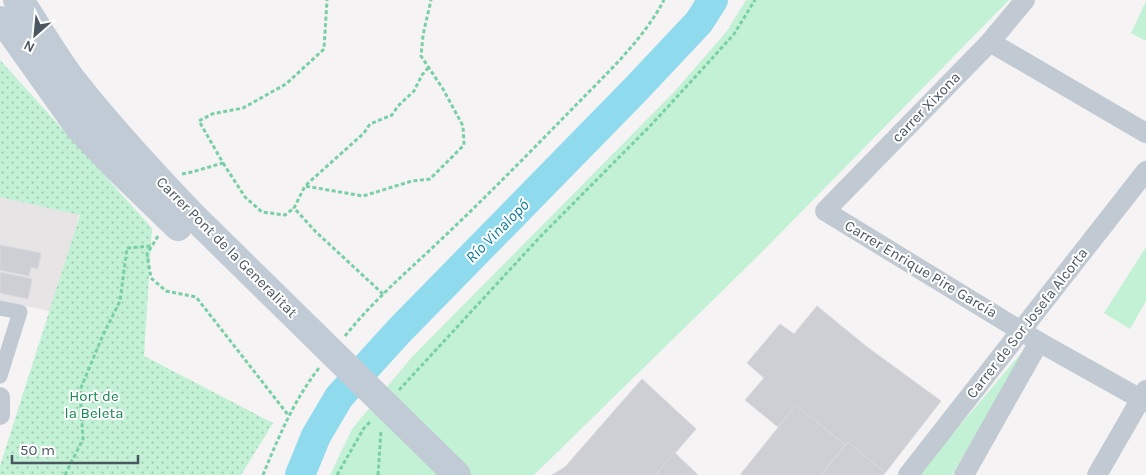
<svg xmlns="http://www.w3.org/2000/svg" width="1146" height="475" font-family="Karla,sans-serif">
<style>
.education{fill:#e6e4e5}
.green{fill:#c3f1d5}
.garden{fill:url(#garden-dots)}
.lines{fill:none;stroke-linecap:round;stroke-linejoin:round}
.river{stroke:#90daee;stroke-width:30}
.building{fill:#cdcfd5;stroke:#d7d9de}
.path{stroke:#7ad0a6;stroke-width:3;stroke-dasharray:4 2.5;stroke-linecap:butt}
.pedestrian{stroke:#c1cad2;stroke-width:15}
.minor{stroke:#c1cad2;stroke-width:20}
.secondary{stroke:#c1cbd6;stroke-width:28}
.labels{text-anchor:middle;dominant-baseline:central;stroke-width:4;stroke-linejoin:round;paint-order:stroke}
.street-label{font-size:15px;fill:#4a5661;stroke:#fff}
.park-label{font-size:15px;fill:#17864f;stroke:#fff}
.water-label{font-size:16px;font-style:italic;fill:#0c7c9b;stroke:#fff}
</style>
<defs>
<pattern id="garden-dots" width="8" height="8" patternUnits="userSpaceOnUse" patternTransform="scale(1.25)"><rect width="8" height="8" fill="#c3f1d5"/><path d="M2 2h.1M6 6h.1" fill="none" stroke="#a0c6b0" stroke-width="1.8" stroke-linecap="round"/></pattern>
</defs>
<rect width="100%" height="100%" fill="#f5f3f3"/>
<!-- education -->
<path class="education" d="M0,197l79,17 -17,75 -12,22 -50,-10z"/>
<!-- green -->
<g class="green">
<path d="M746,0h263l-249,254 -226,221h-204l22,-46 59,-71 263,-266 53,-61z"/>
<path d="M1146,1v40l-15,-8z"/>
<path d="M1146,247v54l-16,28 -26,-16z"/>
<path d="M1028,345l-76,130h-34z"/>
</g>
<!-- garden -->
<path class="garden" d="M0,60l152,168 -8,128 129,67 -32,52h-241v-9l80,-251 -80,-18z"/>
<g class="lines">
<!-- river -->
<path class="river" d="M300,475l16,-39 23,-39 60,-66 236,-241 64,-68 14,-22"/>
</g>
<!-- building -->
<g class="building">
<path d="M0,245l41,8 -3,16 -7,-2 -2,9 -29,-6z"/>
<path d="M0,272l32,7 -4,20 -28,-6z"/>
<path d="M817,306l50,41 74,54 -56,72 -37,-31 -3,3 -49,-40 -18,22 -33,-27 19,-22 -17,-15 33,-39 14,10z"/>
<path d="M642,379l54,50 -40,46h-104l13,-8z"/>
<path d="M796,405l49,40 -24,30h-81z"/>
<path d="M848,442l37,31 -2,2h-62z"/>
<path d="M674,452l24,23h-42z"/>
</g>
<g class="lines">
<!-- path -->
<g class="path">
<path d="M223,163l22,34 17,15 23,3 9,-7"/>
<path d="M182,174l10,-2 31,-9 -24,-42 13,-7 31,-6 43,-24 38,-35 3,-49"/>
<path d="M306,185l58,-52 6,-9 22,-9 6,-9 16,-15 8,-16 6,-7"/>
<path d="M158,236l-11,18 4,24 15,13 30,6 93,119"/>
<path d="M383,294l-67,-62 -22,-24 11,-22 58,10 49,-15 18,-2 34,-34 -1,-19 -20,-37 -22,-33 2,-21 8,-35"/>
<path d="M345,336c31,-39 69,-70 105,-105 43,-41 85,-84 126,-126 31,-32 67,-65 88,-105"/>
<path d="M399,390l141,-153 112,-113 55,-60 27,-30 21,-34"/>
<path d="M65,475l18,-36 -3,-49 23,-55 17,-34 7,-53 24,-2"/>
<path d="M263,475c15,-37 31,-75 56,-107"/>
<path d="M337,475l27,-47 7,-7"/>
<path d="M378,475l3,-44"/>
</g>
<!-- pedestrian -->
<path class="pedestrian" d="M0,308l20,4 -20,64"/>
<!-- minor -->
<g class="minor">
<path d="M1025,0l-35,42 -165,169 214,131 107,60"/>
<path d="M990,42l156,91"/>
<path d="M0,397v18"/>
<path d="M908,475l238,-304"/>
<path d="M964,475l75,-133"/>
<path d="M1097,475l49,-85"/>
</g>
<!-- secondary -->
<g class="secondary">
<path d="M17,0l8,8c15,23 29,47 46,70 37,48 79,93 121,137l265,260"/>
<path d="M0,20l10,11 69,97 35,37 64,62"/>
</g>
</g>
<g class="labels">
<!-- street labels -->
<g class="street-label">
<text transform="translate(926 107) rotate(-46)">carrer Xixona</text>
<text transform="translate(227 247) rotate(45)">Carrer Pont de la Generalitat</text>
<text transform="translate(921 269) rotate(31)">Carrer Enrique Pire García</text>
<text transform="translate(1027 323) rotate(-52)">Carrer de Sor Josefa Alcorta</text>
</g>
<!-- park labels -->
<g class="park-label">
<text x="94" y="396">Hort de<tspan x="94" dy="17">la Beleta</tspan></text>
</g>
<!-- water labels -->
<g class="water-label">
<text transform="translate(497 231) rotate(-45)">Río Vinalopó</text>
</g>
</g>
<!-- north arrow -->
<g transform="translate(35 35) rotate(207)" stroke="#ffffff" stroke-width="4" paint-order="stroke">
<path d="M0-4L9 19L0 12L-9 19Z" fill="#4a5661"/>
<text y="-8" font-size="14" font-weight="bold" text-anchor="middle" fill="#4a5661">N</text>
</g>
<!-- scale -->
<path d="M12 455v8h126v-8" fill="none" stroke="#4a5661" stroke-width="2.5"/>
<text x="20" y="455" font-size="15" fill="#4a5661" stroke="#ffffff" stroke-width="4" paint-order="stroke">50 m</text>
</svg>
